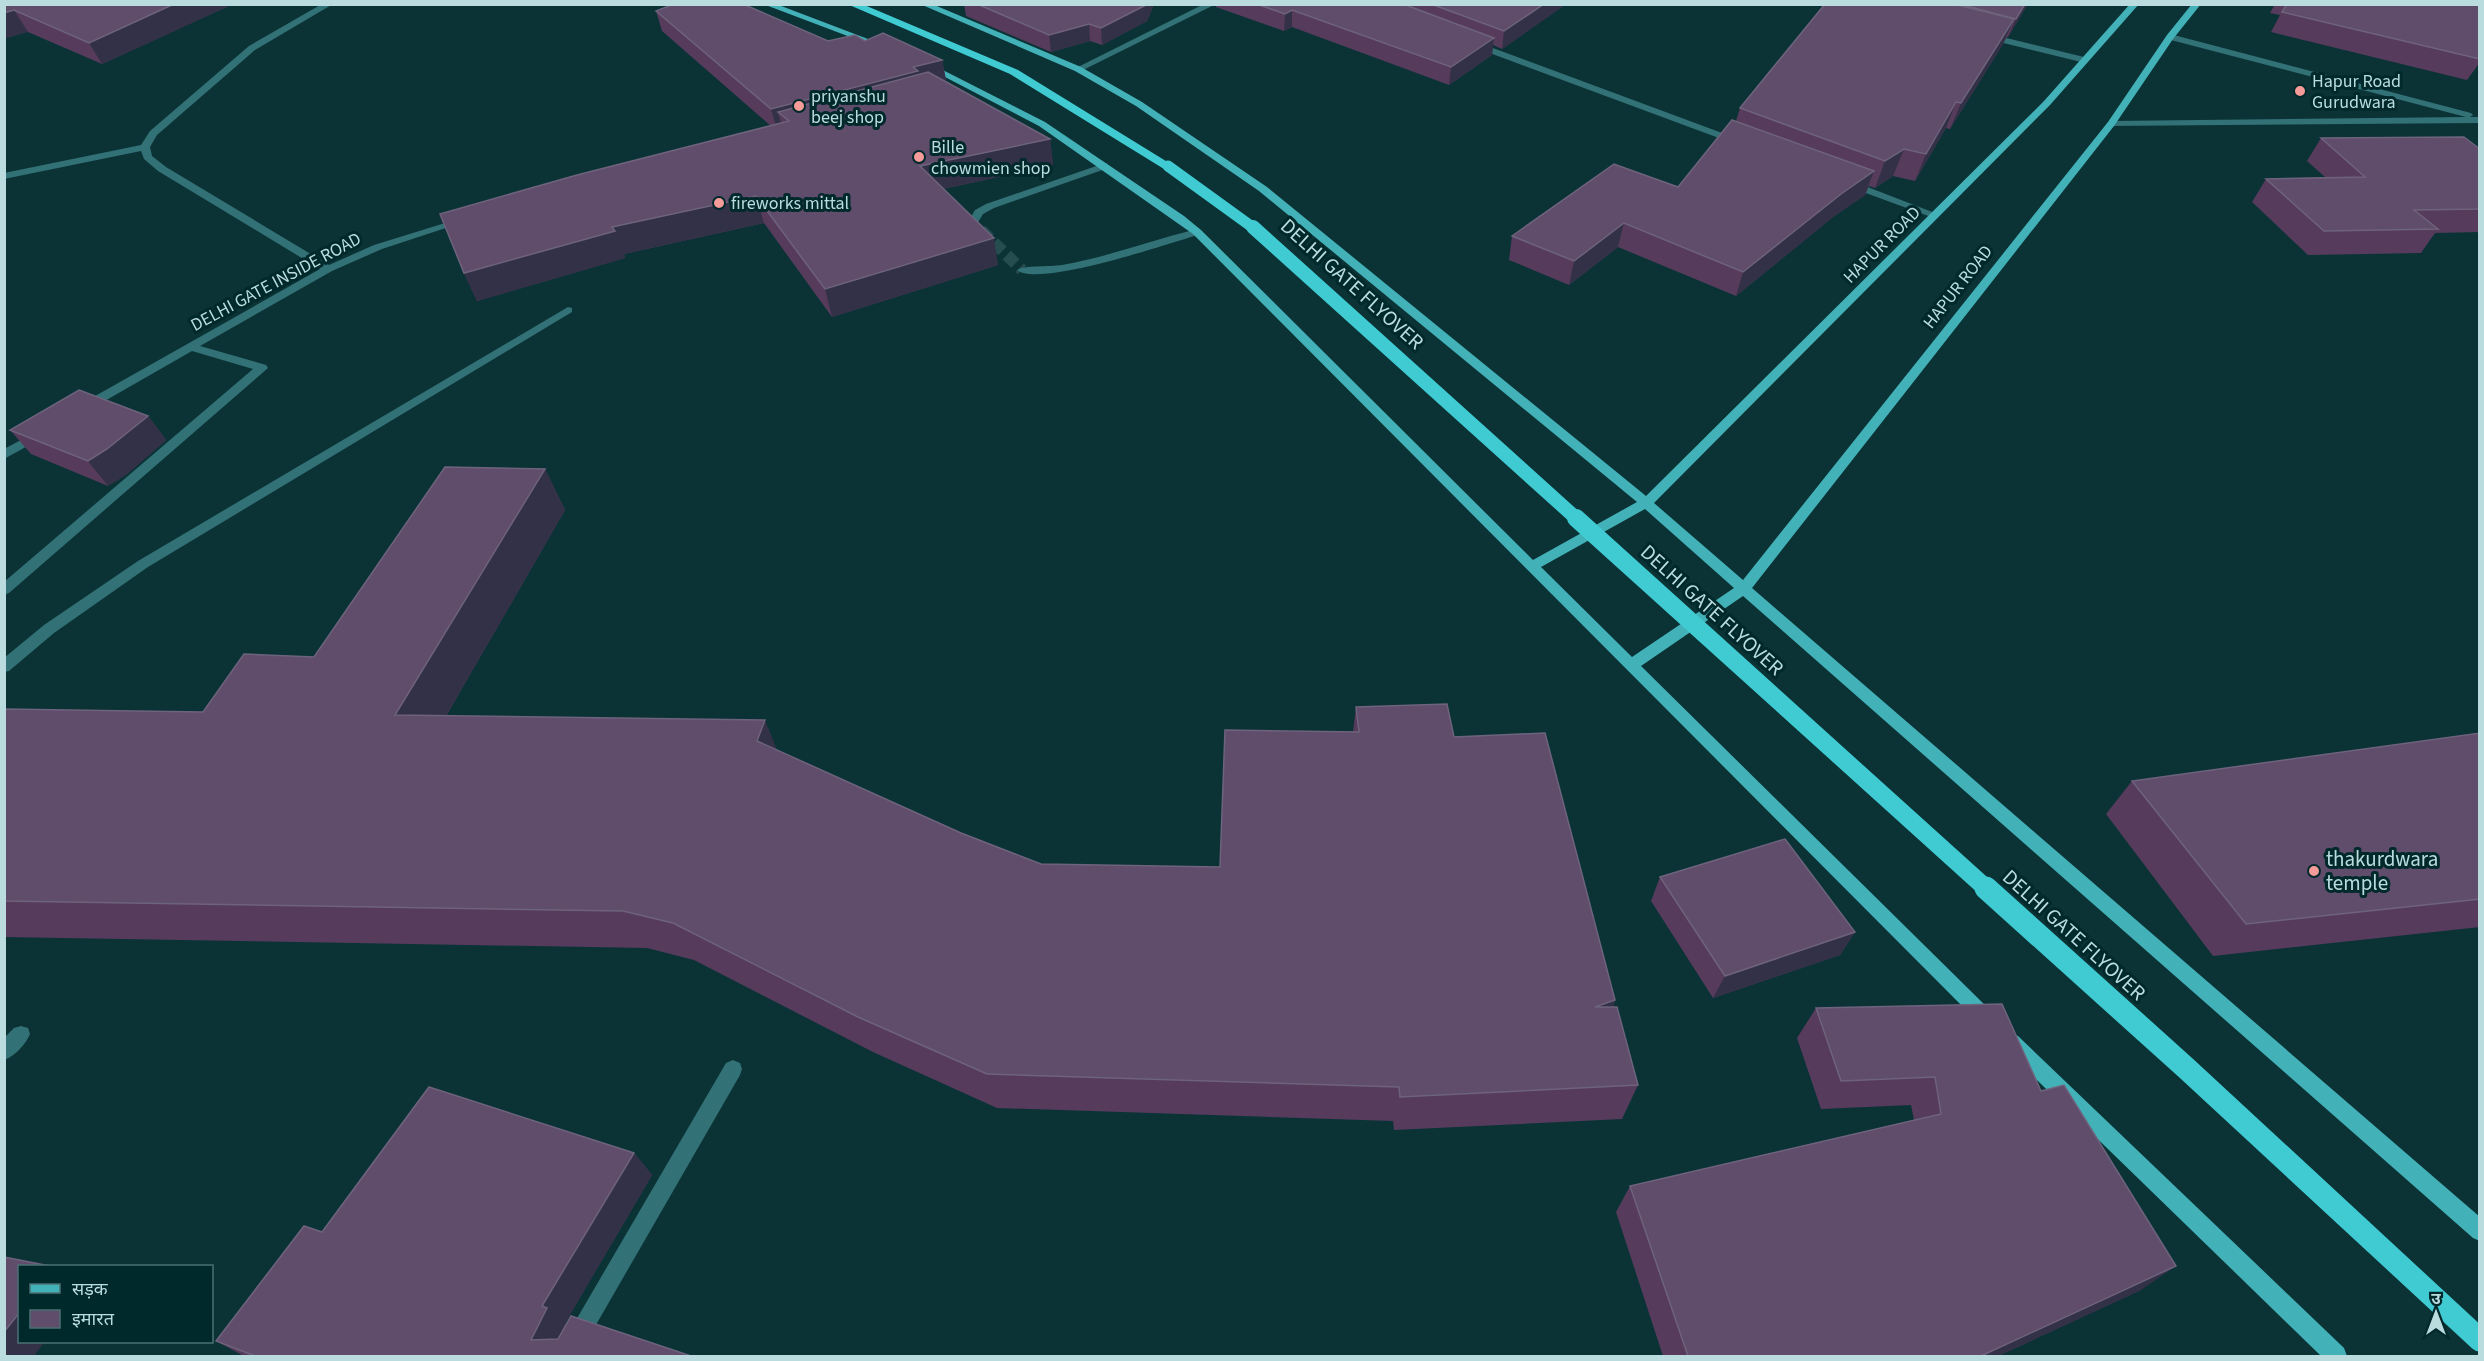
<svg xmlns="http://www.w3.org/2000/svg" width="2484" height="1361" font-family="'Source Sans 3','Noto Sans Devanagari',sans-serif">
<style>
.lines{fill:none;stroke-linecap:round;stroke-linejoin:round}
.minor-tunnel{stroke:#254c4f;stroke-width:12;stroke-dasharray:12 6;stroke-linecap:butt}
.minor{fill:#327176;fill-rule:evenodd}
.major{fill:#43b1b8;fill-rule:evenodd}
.highway{fill:#40cbd3;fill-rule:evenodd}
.highway-bridge-far3{stroke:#40cbd3;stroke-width:11}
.highway-bridge-far2{stroke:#40cbd3;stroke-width:14}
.highway-bridge-far1{stroke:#40cbd3;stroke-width:18}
.highway-bridge{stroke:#40cbd3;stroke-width:23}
.wall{fill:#563b5d}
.shaded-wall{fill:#333147}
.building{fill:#604c6b;stroke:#6e637d;stroke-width:1.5}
.poi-dot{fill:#f59b99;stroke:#00292c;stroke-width:2}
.labels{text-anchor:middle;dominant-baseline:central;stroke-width:6;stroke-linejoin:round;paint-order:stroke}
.far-poi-label{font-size:18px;fill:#badcde;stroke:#00292c;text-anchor:start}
.far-street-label{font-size:18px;fill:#badcde;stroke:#00292c}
.street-label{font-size:21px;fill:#badcde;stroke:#00292c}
.poi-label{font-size:21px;fill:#badcde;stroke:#00292c;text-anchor:start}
</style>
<rect width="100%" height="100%" fill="#0b3336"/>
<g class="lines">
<!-- minor-tunnel -->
<path class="minor-tunnel" d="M981,230l41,40"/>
<!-- minor -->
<g class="minor">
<path d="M322,4h11l-78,46 -98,85 -7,12 2,9 14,11 163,98 45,-20 84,-26 9,2 -85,28 -50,22 -132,75 66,19 2,3 -259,225 -5,2v-13l249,-213 -61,-18 -103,59h-8v-6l239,-135 -162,-98 -14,-12 -3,-8 -137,28v-6l137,-28 9,-14 99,-85z"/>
<path d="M1204,4h12l-135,67 -7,-2z"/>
<path d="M1986,33l102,25 1,2 -4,3 -102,-25 -1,-2z"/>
<path d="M2170,34l301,79 2,2 -3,2h10v6l-372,3 -2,-2 5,-3 355,-4 -299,-78v-4z"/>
<path d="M1474,41l267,99 2,2 -8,2 -264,-98 -1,-2z"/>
<path d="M1105,163l3,1v4l-114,40 -11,6 -6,10 -9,-2 7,-12 11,-6z"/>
<path d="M1844,181h8l88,34 -9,2 -87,-32z"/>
<path d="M1197,229l4,1v4c-31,9 -162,54 -184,36 6,-5 34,-3 45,-5 46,-8 90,-25 135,-36z"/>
<path d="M568,307l4,1v4l-424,255 -94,66 -45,38 -5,1v-14l40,-33 94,-64z"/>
<path d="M38,431l6,4 -2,3 -38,21v-10z"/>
<path d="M21,1026l7,2 2,6c-4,10 -15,22 -26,26v-22l10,-10z"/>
<path d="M733,1060l7,3 2,6 -2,6 -162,281h-23l171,-293z"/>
</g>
<!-- major -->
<g class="major">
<path d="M763,4h13l113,43 -7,2z"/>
<path d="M920,4h12l149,63 61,35 125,85 379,309 398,-395 86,-97h9l-89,101 -396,398 89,77 365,-458 59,-87 25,-31h9l-28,35 -59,87 -362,462 728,629v24l-7,-3 -730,-642 -102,70 352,347 3,6 -3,6 -6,2 -6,-2 -788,-791 -154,-108 -117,-61 7,-2 116,59 139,94 17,14 332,330 104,-58 -378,-311 -123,-85 -61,-35zM1645,509l89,79 -102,69 -91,-90z"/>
<path d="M2011,1033l7,3 326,312 3,8h-26l-317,-308 -2,-6 2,-6z"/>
</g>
<!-- highway -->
<path class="highway" d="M847,4h15l156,66 156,96 -2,3h-8l-154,-95z"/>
<!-- highway-bridge-far3 -->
<path class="highway-bridge-far3" d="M1168,166l87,63"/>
<!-- highway-bridge-far2 -->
<path class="highway-bridge-far2" d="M1253,227l324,292"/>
<!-- highway-bridge-far1 -->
<path class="highway-bridge-far1" d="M1576,518l412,372"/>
<!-- highway-bridge -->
<path class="highway-bridge" d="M1986,888l200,180 294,272"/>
</g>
<!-- wall -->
<g class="wall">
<path d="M4,4h229l-131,60 -74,-32z"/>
<path d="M964,4h190l-7,17 -45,24 -12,-4 -39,11 -85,-36z"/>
<path d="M1216,4h187l4,2 1,-2h158l-64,45 -9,-4 -1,10 -43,30 -157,-58 -8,4 -68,-24z"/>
<path d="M1825,4h203l-20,33h-1l-4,7 -53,85 -4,-1 -31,53 -22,-5 -18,12 -6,-2 -4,9 -32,22 -97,79 -118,-49 -49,38 -60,-25 3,-24 166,-49 58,-66 4,-13z"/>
<path d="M2275,4h205v58l-13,18 -196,-48 9,-17 -10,-2z"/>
<path d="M656,11l172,30h37l77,19 4,20h-2l106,59 3,26 -110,24 55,76 -166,52 -68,-94 -140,31 1,4 -148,43 -13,-28 307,-147 -109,-95z"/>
<path d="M2321,138l159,11v83l-45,1 -14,20 -113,2 -56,-53 14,-23 59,-2 -18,-16z"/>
<path d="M148,416l18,24 -39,34 -19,12 -77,-32 -21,-24z"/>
<path d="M545,469l20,41 -119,206 330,34 185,83 80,31 179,3 133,-135 3,-25 98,30 161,263 -2,7 25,78 -16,34 -228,11 -1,-9 -396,-13 -124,-56 -179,-92 -47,-12 -643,-11v-228l199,3 111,-55z"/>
<path d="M2480,733v194l-267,29 -107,-142 26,-33z"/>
<path d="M1660,877l195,55 -15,23 -127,43 -62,-97z"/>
<path d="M1816,1008l225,83 100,199 -143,66h-335l-47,-144 14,-26 284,-66 -3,-15 -90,4 -24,-71z"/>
<path d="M634,1153l18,22 -87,148 126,33h-447l-28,-15 106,-109z"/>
</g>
<!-- shaded-wall -->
<g class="shaded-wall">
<path d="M174,4h59l-131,60 -13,-21z"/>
<path d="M1146,4h8l-7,17 -45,24 -1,-17z"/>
<path d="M1544,4h22l-64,45 2,-18z"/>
<path d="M2025,4h3l-20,33 8,-18z"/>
<path d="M14,10l14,22 -24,7v-26z"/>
<path d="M1292,10v17l-8,4 1,-17z"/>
<path d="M2014,19l-11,25 -53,85 11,-26z"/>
<path d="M1089,24l1,17 -39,11 -2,-17z"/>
<path d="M1494,38l-2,17 -43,30 2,-18z"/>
<path d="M942,60l4,20 -157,41 -11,-9 5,17 -6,1 -6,-21 142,-42z"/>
<path d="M1956,102l-10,26 -31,53 11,-27z"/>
<path d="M1050,139l3,26 -129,28 -4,-27z"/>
<path d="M1904,149l-11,27 -18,12 10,-27z"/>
<path d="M1874,171l-9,24 -32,22 -97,79 7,-24 98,-78z"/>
<path d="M756,196l8,27 -140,31 1,4 -148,43 -13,-28 148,-46z"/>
<path d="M1624,223l-6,24 -49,38 5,-24z"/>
<path d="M994,238l4,27 -166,52 -7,-28z"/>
<path d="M148,416l18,24 -39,34 -19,12 -20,-25z"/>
<path d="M545,469l20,41 -142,245 -28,-40z"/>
<path d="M765,720l16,40 -24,-19z"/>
<path d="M1855,932l-15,23 -127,43 12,-22z"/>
<path d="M1615,1000l-14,36 -6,-29z"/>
<path d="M634,1153l18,22 -87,148 4,4 -15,29 -23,-16 11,-34z"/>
<path d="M2176,1266l-35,24 -143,66h-17z"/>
<path d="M20,1312v29h25l-11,15h-30v-24z"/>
</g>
<!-- building -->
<g class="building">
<path d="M4,4h170l-85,39 -75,-33 -10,3z"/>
<path d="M674,4h69l85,37 27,-6 10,6 18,-8 59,27 -29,7 5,4 -147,38 -115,-98z"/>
<path d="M977,4h169v1l-45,23 -12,-4 -40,11z"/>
<path d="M1257,4h146l91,34 -43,29 -159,-57 -7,4z"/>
<path d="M1431,4h113l-40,27z"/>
<path d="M1825,4h129l60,15 -53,84 -5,-1 -30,52 -22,-5 -19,12 -145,-53z"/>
<path d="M1959,4h66l-9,15z"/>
<path d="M2287,4h193v55l-198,-47z"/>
<path d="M928,72l122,67 -130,27 74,72 -169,51 -69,-93 -144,31 3,4 -151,42 -24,-59 137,-39 212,-54 -11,-9z"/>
<path d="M1732,120l142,51 -33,23 -98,78 -119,-49 -50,38 -62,-25 102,-72 64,23z"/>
<path d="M2464,137l16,12v60l-66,1 24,19 -114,2 -58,-52 99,-2 -44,-39z"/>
<path d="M79,390l69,26 -41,33 -19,12 -78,-31z"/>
<path d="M445,467l100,2 -150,246 370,5 -8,21 204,92 80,31 179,3 5,-137 134,2 -3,-25 91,-3 7,33 91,-4 70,267 -20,7h22l21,78 -238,12 -1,-10 -412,-13 -129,-57 -185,-94 -50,-12 -619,-10v-192l199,3 41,-58 70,3z"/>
<path d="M2480,733v166l-234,25 -114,-143z"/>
<path d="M1785,839l70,93 -130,44 -65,-99z"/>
<path d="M2002,1004l39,87 23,-6 112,181 -195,90h-293l-58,-170 311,-72 -6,-37 -94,4 -25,-73z"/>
<path d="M429,1087l205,66 -92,153 5,2 -16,32 27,-1 13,-23 120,40h-436l-39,-15 88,-115 18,6z"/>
<path d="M4,1257l46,9h-30v46l-16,20z"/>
</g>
<!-- markers -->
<g class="poi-dot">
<circle cx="2300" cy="91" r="6"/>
<circle cx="799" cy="106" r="6"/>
<circle cx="919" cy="157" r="6"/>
<circle cx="719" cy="203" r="6"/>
<circle cx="2314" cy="871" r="6"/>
</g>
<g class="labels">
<!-- far-poi labels -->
<g class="far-poi-label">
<text x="2312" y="81">Hapur Road<tspan x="2312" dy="21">Gurudwara</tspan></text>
<text x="811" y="96">priyanshu<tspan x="811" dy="21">beej shop</tspan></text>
<text x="931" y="147">Bille<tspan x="931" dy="21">chowmien shop</tspan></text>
<text x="731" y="203">fireworks mittal</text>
</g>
<!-- far-street labels -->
<g class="far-street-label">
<text transform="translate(1882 245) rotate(-45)">HAPUR ROAD</text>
<text transform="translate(276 282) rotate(-28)">DELHI GATE INSIDE ROAD</text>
<text transform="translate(1958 287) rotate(-52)">HAPUR ROAD</text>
</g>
<!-- street labels -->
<g class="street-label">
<text transform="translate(1352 284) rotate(42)">DELHI GATE FLYOVER</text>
<text transform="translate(1712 610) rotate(42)">DELHI GATE FLYOVER</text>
<text transform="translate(2074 935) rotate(42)">DELHI GATE FLYOVER</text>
</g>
<!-- poi labels -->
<g class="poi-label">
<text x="2326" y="859">thakurdwara<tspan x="2326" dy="24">temple</tspan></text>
</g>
</g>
<!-- border -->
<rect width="2484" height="1361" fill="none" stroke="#badcde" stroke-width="12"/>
<!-- legend -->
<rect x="18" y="1265" width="195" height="78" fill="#00292c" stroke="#4a7173" stroke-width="1.5"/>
<rect x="30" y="1284" width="30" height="9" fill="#43b1b8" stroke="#4a7173" stroke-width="1.5"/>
<text x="72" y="1295" font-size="18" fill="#badcde">सड़क</text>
<rect x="30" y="1310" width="30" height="18" fill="#604c6b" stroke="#4a7173" stroke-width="1.5"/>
<text x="72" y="1325" font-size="18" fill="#badcde">इमारत</text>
<!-- north arrow -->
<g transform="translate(2436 1313)" stroke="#00292c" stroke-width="4.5" paint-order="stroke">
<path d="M0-4.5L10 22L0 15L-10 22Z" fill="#badcde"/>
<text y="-9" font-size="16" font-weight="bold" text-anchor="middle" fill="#badcde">उ</text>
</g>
</svg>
